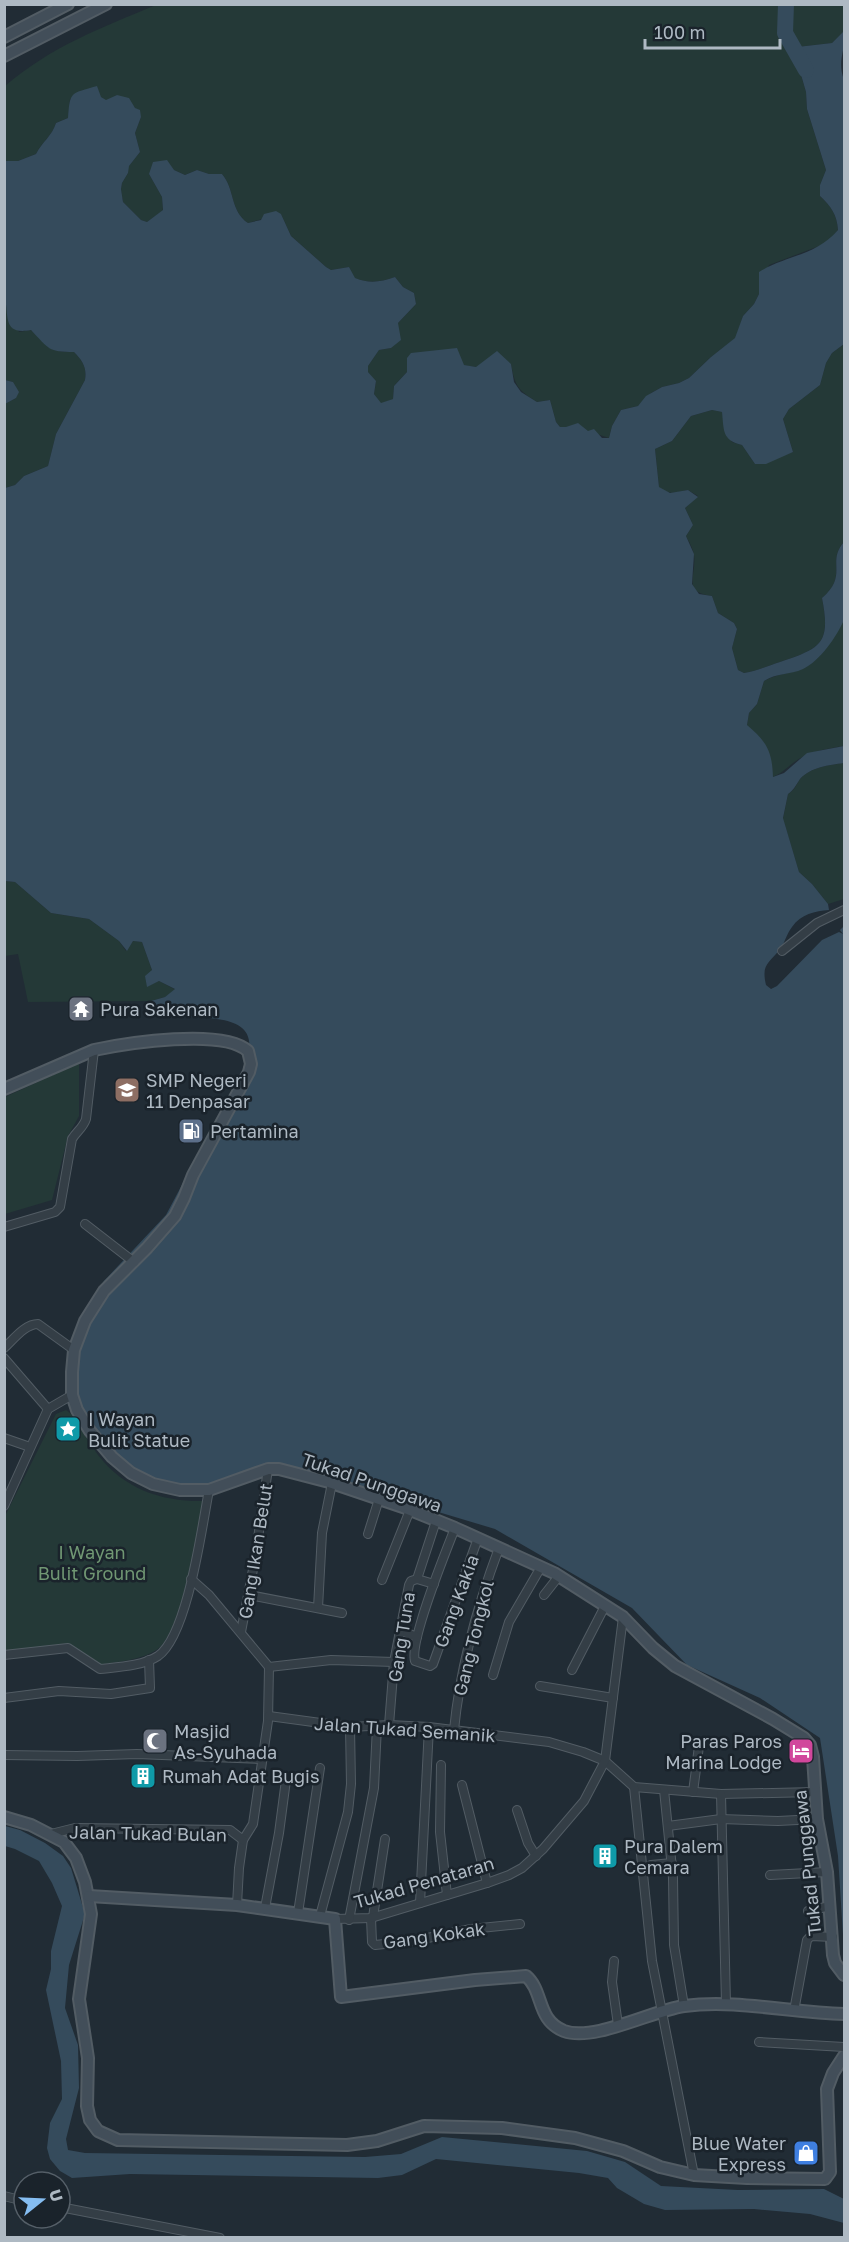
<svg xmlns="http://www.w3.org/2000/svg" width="849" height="2242" font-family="'Golos Text',sans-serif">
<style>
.green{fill:#243937}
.water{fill:#354b5c}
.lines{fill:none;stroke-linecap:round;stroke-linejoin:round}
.river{stroke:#354b5c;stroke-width:16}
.street-casing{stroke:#525c64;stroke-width:10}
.secondary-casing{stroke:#525c64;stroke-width:14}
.street{stroke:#343e46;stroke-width:8}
.secondary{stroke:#424e59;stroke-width:10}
.labels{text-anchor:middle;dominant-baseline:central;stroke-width:5;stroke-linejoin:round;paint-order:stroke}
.poi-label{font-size:18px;fill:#aeb9c3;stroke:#1a232b;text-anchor:start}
.street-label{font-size:18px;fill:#aeb9c3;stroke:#1a232b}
.park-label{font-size:18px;fill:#709773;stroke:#1a232b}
</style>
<rect width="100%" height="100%" fill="#212c35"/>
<!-- green -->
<g class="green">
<path d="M156,5h688v27l-12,11 -35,4 -2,7 11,38 1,17 19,61 -6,15v11c11,10 17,19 18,34l-11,13 -58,22 -10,29 -5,10 -11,12 -7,22 -25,19 -22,21 -10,5 -17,4 -11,6 -13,13 -17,4 -9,16 -3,12 -21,-7 -28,-4 -4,-5 -6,-22 -13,2c-19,-12 -22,-16 -26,-38l-35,3 -69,-9v14l-13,14 -1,13 -12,5 -7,-10 2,-12 -8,-10v-6l11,-16 12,-2 7,-25 18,-19 -2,-11 -11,-6 -8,-10c-15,5 -25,7 -41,1l-5,-11 -18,3 -5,-3 -35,-31 -10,-22 -33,9c-18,-12 -13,-34 -26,-49h-13l-12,-4 -12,5 -11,-5 -25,4 13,23 1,14 -16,11 -6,-2 -18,-18 -2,-13 1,-6 6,-10v-6l12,-15 -5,-19 6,-16 -6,-9 -18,-13 -11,6 -5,-4 -31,2 -2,19 -12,5c-4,13 -14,19 -20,31l-18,7h-13v-75c47,-40 96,-58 151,-81z"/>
<path d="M5,298l14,34 12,-2c18,18 17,22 43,22 9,9 13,16 11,28l-29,54 -8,32 -24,10 -9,9 -10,3v-84l11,-6 -3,-16 -8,-2z"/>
<path d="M844,344v198c-18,20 5,33 -22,56 9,46 -1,50 -42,64 -13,4 -23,9 -36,11l-6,-3 -6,-22 5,-19 -3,-6 -16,-10 -6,-17c-31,-4 -15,-20 -18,-41 -1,-7 -5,-13 -8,-19l7,-11 -8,-17 13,-12 -10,-6c-11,2 -20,6 -29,-3l-4,-38 17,-8 19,-25 21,-6 10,2 10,30 10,3 13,19 38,-12 -10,-33 6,-10 31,-24 6,-22 6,-10z"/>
<path d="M844,619v127c-18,3 -36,5 -51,17 -8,6 -11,10 -20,14l-26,-52 2,-12 8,-9 7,-23c12,-7 24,-7 37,-12 23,-9 29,-32 43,-50z"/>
<path d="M844,763v136l-16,5 -16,-20 -13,-12 -16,-53 5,-25c7,-4 8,-9 12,-15 11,-12 29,-14 44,-16z"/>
<path d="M5,881l10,1 36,31 38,6 30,22 7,10 7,-10 9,1 10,28 -5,16 12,-5 17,9 -11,7 -14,4 -123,1 -10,-48 -13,2z"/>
<path d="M79,1063v53l-11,20 -16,64 -47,14v-117z"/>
<path d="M66,1410c16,11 21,29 32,45 27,35 65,47 107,46 -7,32 -23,124 -44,145 -14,14 -42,15 -61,19l-31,-21 -64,7 -1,-133 52,-104z"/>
</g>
<!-- water -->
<g class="water">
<path d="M843,32c5,16 -7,26 1,48v264l-12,9 -6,10 -6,22 -31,24 -6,10 10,33 -27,12h-11l-13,-19c-20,-5 -18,-14 -20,-33l-10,-2 -21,6 -19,25 -17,8 4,38 11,6 18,-3 10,7 -13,11 8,17 -7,11 8,18 -2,30 7,10 13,2 6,17 16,10 3,6 -5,19 6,22 6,3c13,-2 23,-7 36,-11 41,-14 51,-18 42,-64 27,-23 4,-36 22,-56 0,13 3,69 0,78 -7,16 -24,41 -41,49 -13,6 -27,4 -39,12l-7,23 -8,9 -2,12c20,17 25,26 26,52l11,-4 23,-20 37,-7v17c-15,2 -33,4 -44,16 -4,6 -6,11 -12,15l-5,24 16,54 13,12 16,20 1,6c-14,1 -28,4 -37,17 -5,6 -7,15 -11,21 -12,16 -20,15 -15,37l5,4 6,-3 45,-46 17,-8 4,2 -3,-4 4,-4v1025l-6,-95 -18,-118 -60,-40 -73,-33 -55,-57 -137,-79 -220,-66 -58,22 -36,1 -44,-10 -32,-34 -17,-22 -19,-43 4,-33 11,-33 20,-30 62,-66 72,-136 4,2 5,-10 -4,-3c28,-59 -42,-49 -79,-51l-13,-16 14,-4 10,-8 -16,-8 -12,6 -2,-11 7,-6 -10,-28 -9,-1 -6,10 -8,-10 -30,-22 -38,-6 -36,-31 -10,-1v-393l10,-3 9,-9 24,-10 8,-32 29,-54c2,-12 -2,-19 -11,-28 -26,0 -25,-3 -43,-22 -28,5 -22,-12 -26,-32v-137h13l18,-7c6,-12 16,-18 20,-31l12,-5c2,-28 3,-24 29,-32l4,11 5,3 11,-5 12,3 6,10 5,2 1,7 -6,16 5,19 -11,14 -1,7 -6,10 -1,6 2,13 18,18 6,2 16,-12 -1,-13 -13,-23 4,-12 14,-2 7,10 11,5 12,-5 12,4h13c13,15 8,37 26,49l13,-3 3,-6 12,-3 5,3 10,22 35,31 5,3 18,-3 6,11c15,6 25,4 40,-1l8,10 11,6 2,11 -18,19 3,17 -10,8 -12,2 -11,16v6l8,9 -2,13 7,9 12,-4 1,-13 13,-14v-14l4,-5 46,-5 7,17 12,2 21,-16 14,13 3,18 7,10 16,10 13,-2 6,22 4,5h6l12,-4 10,8 6,-2 8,9h7l3,-12 9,-16 17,-4 8,-10 16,-9 17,-4 10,-5 22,-21 24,-19 8,-22 11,-12 5,-10v-22c27,-17 57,-16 79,-42 -1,-15 -7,-24 -18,-34v-11l6,-15 -19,-61 -1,-17 -11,-38 2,-7 35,-4z"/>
<path d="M5,380l8,2 6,10 -3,6 -11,6z"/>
<path d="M5,1826l15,4 25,13 18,13 8,12 14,46 -16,51 -4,43 13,37 1,43 -13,51 2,11 17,3 280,4 36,-3 41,-17 145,14 38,11 36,24 77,4 86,-1 20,10v24l-34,-9 -56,-5 -89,1 -21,-6 -27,-16 -9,-10 -29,-5 -143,-14 -34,16 -24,3 -248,-4 -58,4 -12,-7 -10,-12 -3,-11 3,-25 12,-24 -1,-38 -15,-71 5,-21v-18l11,-45 -10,-23 -13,-22 -24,-12 -10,-3z"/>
</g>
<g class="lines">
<!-- river -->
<path class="river" d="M786,4l-1,29 21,37"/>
<!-- street casing -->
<g class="street-casing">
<g id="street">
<path d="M782,951l35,-28 27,-13"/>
<path d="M85,1224l49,38"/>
<path d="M4,1227l51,-15 5,-5 12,-68c5,-8 11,-11 14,-20l8,-69"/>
<path d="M4,1348c10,-9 21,-24 34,-24l36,26"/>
<path d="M4,1358l44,51"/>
<path d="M4,1438l26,9"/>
<path d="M4,1506l44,-97 24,-14"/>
<path d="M455,1528c-9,23 -46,114 -40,133l15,5 3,-2 45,-126"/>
<path d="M368,1534l11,-35"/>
<path d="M191,1579l18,16 60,72 -1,54 -15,103 -10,16 -4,28 -2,37"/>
<path d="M417,1579l17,5"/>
<path d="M382,1580l28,-70"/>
<path d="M249,1595l93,18"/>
<path d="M544,1595l15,-19"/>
<path d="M318,1608l4,-75 10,-50"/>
<path d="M399,1630l18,7"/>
<path d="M241,1632l14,-73 13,-90"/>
<path d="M4,1655l64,-7 32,21c18,-2 43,-3 58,-13 30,-21 44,-130 51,-166"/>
<path d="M269,1667l62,-7 63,2"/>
<path d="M572,1670l33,-64"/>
<path d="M493,1675l16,-53 32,-55"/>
<path d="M540,1686l73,12"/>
<path d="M4,1698l55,-7 52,3 39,-6 -1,-28"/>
<path d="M269,1716l81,11 39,-2 40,2 120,15 34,10 22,9 29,26 87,7 94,-2"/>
<path d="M389,1725l5,-63 15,-77 2,-4 6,-2 19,-58"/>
<path d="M454,1730c6,-62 23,-123 45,-182"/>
<path d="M4,1755l73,1 60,-2 125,5"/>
<path d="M441,1765l-1,67 7,63"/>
<path d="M462,1785l25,98"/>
<path d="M634,1787l18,174 42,214"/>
<path d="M664,1790l9,88 1,67 10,61"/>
<path d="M693,1792l6,-46"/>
<path d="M721,1794l5,210"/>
<path d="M517,1810l11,33 8,13"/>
<path d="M668,1826l53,-7 57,2 39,-2"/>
<path d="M51,1834l24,-6 155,2 13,10"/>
<path d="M651,1865l21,-2"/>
<path d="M770,1875l57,-3"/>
<path d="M420,1903l9,-176"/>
<path d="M265,1908l14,-75 7,-53"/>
<path d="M808,1911l22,-5"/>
<path d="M298,1913l22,-145"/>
<path d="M320,1916l28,-104 3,-28 -1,-57"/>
<path d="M373,1917l12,-78"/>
<path d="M371,1918l1,24 3,3 38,-4 58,-12 49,-5"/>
<path d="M335,1919l36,-1 116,-35 22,-8 13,-7 21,-19 41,-48 21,-40 18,-144"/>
<path d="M349,1920l25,-132 3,-62"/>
<path d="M614,1961l-2,21 6,43"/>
<path d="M794,2011l13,-71 4,-4 22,1"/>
<path d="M759,2042l85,5"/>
<path d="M4,2196l20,5"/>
<path d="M60,2207l160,31"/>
</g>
</g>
<!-- secondary casing -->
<g class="secondary-casing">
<g id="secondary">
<path d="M4,37l64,-33"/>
<path d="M4,56l102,-52"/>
<path d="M4,1089l90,-39c33,-7 129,-22 154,1l3,13 -2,8 -56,103 -9,23 -9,18 -28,32 -43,43 -19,30 -11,29 -2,22v23l5,15 13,21 22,26 19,16 22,11 27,6h29l59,-21h11l50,13 74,25 52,21 99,45 69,44 30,31 22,18 98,53 31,19 6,7 3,12 4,62 10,53 6,83 2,8 9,12"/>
<path d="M4,1817l27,8 33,17 12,16 9,24 6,32 -12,85 9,59 -1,48 3,14 8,11 20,9 229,5 30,-4 47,-15 78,2 73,10 48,13 37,16 34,8 53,3 78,1 5,-7 -3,-83 6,-16 11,-17"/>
<path d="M89,1896l148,9 98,14 6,78 134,-17 51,-4c18,15 10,44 38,55 30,11 87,-20 120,-25 53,-7 107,7 160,8"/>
</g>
</g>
<!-- street -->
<use href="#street" class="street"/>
<!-- secondary -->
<use href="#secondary" class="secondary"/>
</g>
<!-- icons -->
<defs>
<g id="temple-square" transform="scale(1.35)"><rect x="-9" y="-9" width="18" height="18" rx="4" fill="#6b7280" stroke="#1a232b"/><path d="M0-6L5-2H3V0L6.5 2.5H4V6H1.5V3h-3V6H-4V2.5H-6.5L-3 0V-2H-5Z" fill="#fff"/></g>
<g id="school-square" transform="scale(1.35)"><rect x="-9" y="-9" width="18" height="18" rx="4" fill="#8d6e63" stroke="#1a232b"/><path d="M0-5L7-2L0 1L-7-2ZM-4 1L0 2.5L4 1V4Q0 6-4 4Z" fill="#fff"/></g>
<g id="fuel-square" transform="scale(1.35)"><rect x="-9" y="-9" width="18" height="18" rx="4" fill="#5c6f8a" stroke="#1a232b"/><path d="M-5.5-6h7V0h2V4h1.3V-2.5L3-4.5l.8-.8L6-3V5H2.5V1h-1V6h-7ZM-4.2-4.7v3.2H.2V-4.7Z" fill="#fff"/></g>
<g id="sight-square" transform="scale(1.35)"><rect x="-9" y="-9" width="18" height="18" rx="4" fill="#0f9aa8" stroke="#1a232b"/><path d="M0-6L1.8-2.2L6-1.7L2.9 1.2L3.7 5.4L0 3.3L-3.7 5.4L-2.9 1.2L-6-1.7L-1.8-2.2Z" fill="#fff"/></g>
<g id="mosque-square" transform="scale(1.35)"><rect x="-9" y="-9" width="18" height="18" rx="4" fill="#6b7280" stroke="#1a232b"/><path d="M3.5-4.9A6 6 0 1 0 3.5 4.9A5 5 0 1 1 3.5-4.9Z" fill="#fff"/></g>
<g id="hotel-square" transform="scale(1.35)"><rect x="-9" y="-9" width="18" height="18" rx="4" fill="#d1479c" stroke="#1a232b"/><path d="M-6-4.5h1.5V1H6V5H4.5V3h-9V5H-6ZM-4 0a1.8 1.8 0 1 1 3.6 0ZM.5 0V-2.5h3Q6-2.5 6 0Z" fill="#fff"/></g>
<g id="building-square" transform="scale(1.35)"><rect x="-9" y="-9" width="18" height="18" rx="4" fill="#0f9aa8" stroke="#1a232b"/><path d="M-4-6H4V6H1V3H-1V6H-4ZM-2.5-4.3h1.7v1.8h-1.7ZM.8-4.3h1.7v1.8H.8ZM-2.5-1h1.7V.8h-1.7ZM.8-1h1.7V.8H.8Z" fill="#fff"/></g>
<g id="shop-square" transform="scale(1.35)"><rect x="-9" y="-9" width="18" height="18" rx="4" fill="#3f7fe0" stroke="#1a232b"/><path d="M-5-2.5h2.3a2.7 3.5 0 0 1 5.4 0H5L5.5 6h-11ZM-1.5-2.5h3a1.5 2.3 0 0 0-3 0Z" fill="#fff"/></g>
</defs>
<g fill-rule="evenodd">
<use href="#temple-square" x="81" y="1009"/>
<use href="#school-square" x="127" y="1090"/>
<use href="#fuel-square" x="191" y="1131"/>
<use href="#sight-square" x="68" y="1429"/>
<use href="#mosque-square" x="155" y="1741"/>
<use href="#hotel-square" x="801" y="1751"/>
<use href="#building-square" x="143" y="1776"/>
<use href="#building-square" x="605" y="1856"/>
<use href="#shop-square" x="806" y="2153"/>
</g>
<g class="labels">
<!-- poi labels -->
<g class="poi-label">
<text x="100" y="1009">Pura Sakenan</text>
<text x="146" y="1080">SMP Negeri<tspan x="146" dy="21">11 Denpasar</tspan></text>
<text x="210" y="1131">Pertamina</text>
<text x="88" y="1419">I Wayan<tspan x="88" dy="21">Bulit Statue</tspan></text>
<text x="174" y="1731">Masjid<tspan x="174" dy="21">As-Syuhada</tspan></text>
<text x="782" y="1741" text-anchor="end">Paras Paros<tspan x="782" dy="21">Marina Lodge</tspan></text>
<text x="162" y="1776">Rumah Adat Bugis</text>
<text x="624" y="1846">Pura Dalem<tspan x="624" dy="21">Cemara</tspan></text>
<text x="786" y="2143" text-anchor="end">Blue Water<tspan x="786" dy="21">Express</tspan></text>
</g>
<!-- street labels -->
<g class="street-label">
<text transform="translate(372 1482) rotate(19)">Tukad Punggawa</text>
<text transform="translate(255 1551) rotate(-81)">Gang Ikan Belut</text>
<text transform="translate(456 1601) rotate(-70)">Gang Kakia</text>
<text transform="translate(401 1637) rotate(-81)">Gang Tuna</text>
<text transform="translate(473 1638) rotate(-76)">Gang Tongkol</text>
<text transform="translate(405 1729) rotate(4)">Jalan Tukad Semanik</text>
<text transform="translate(148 1833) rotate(1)">Jalan Tukad Bulan</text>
<text transform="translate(807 1863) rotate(-96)">Tukad Punggawa</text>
<text transform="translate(424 1882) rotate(-16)">Tukad Penataran</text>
<text transform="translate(434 1935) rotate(-8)">Gang Kokak</text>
</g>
<!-- park labels -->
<g class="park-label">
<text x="92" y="1552">I Wayan<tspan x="92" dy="21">Bulit Ground</tspan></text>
</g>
</g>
<!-- border -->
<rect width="849" height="2242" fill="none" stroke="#aeb9c3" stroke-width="12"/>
<!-- north arrow -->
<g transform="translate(42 2200) rotate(72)"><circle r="28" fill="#1a232b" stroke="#555f68" stroke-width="1.5"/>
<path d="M0-4.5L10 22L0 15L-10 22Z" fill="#85bdf1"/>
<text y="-9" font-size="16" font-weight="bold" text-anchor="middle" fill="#aeb9c3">U</text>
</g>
<!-- scale -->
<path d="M645 39v9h135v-9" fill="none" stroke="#aeb9c3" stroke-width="3"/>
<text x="654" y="39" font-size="18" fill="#aeb9c3" stroke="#1a232b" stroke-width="4.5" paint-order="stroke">100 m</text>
</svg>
